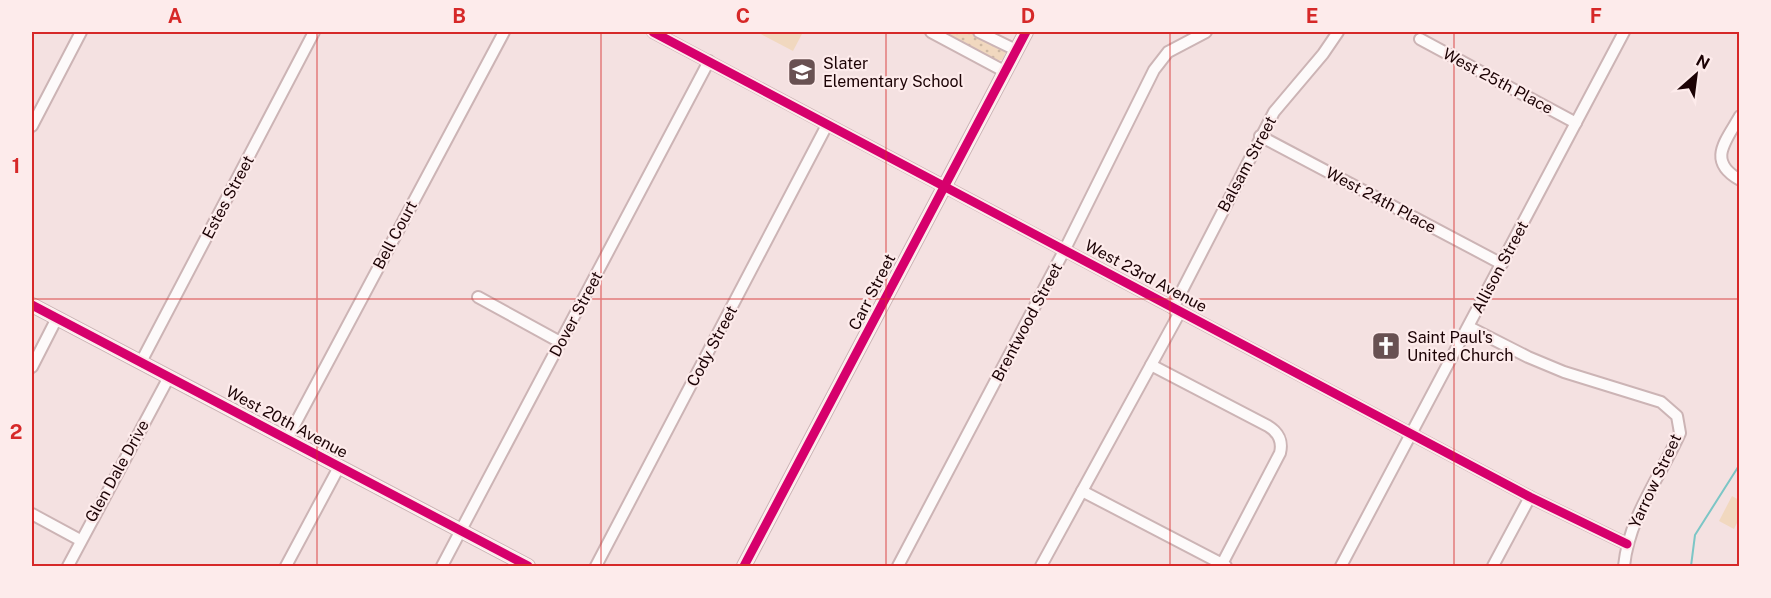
<svg xmlns="http://www.w3.org/2000/svg" width="1771" height="598" font-family="'Public Sans',sans-serif">
<style>
.grass{fill:url(#grass-dots)}
.park{fill:#f1d8bf}
.lines{fill:none;stroke-linecap:round;stroke-linejoin:round}
.stream{stroke:#7cc6c6;stroke-width:2}
.street-casing{stroke:#ccb4b5;stroke-width:14}
.secondary-casing{stroke:#ccb4b5;stroke-width:16}
.street{stroke:#fdfafa;stroke-width:10}
.secondary{stroke:#fdfafa;stroke-width:14}
.cycleway-casing{stroke:#fdebeb;stroke-width:13}
.cycleway{stroke:#d6006c;stroke-width:9}
.grid{fill:none;stroke:#d62828;stroke-width:1.5;stroke-opacity:0.55}
.labels{text-anchor:middle;dominant-baseline:central;stroke-width:4.5;stroke-linejoin:round;paint-order:stroke}
.poi-label{font-size:16px;fill:#1c0305;stroke:#fdebeb;text-anchor:start}
.street-label{font-size:16px;fill:#1c0305;stroke:#fdebeb}
.neatline{fill:none;stroke:#d62828;stroke-width:2}
.grid-label{font-size:20px;text-anchor:middle;font-weight:bold;fill:#d62828}
</style>
<defs>
<pattern id="grass-dots" width="8" height="8" patternUnits="userSpaceOnUse" patternTransform="scale(1.5)"><rect width="8" height="8" fill="#f1d8bf"/><path d="M2 2h.1M6 6h.1" fill="none" stroke="#ceb8a3" stroke-width="1.8" stroke-linecap="round"/></pattern>
</defs>
<rect width="100%" height="100%" fill="#f4e1e1"/>
<!-- grass -->
<path class="grass" d="M941,32c23,0 49,1 65,20l-4,8h-5z"/>
<!-- park -->
<g class="park">
<path d="M757,32h46l-10,19z"/>
<path d="M1732,496l7,4v19l-5,10 -15,-8z"/>
</g>
<g class="lines">
<!-- stream -->
<path class="stream" d="M1691,566l4,-31 45,-71"/>
<!-- street casing -->
<g class="street-casing">
<g id="street">
<path d="M653,32l877,465 97,47"/>
<path d="M931,32l73,39"/>
<path d="M979,32l37,18"/>
<path d="M1420,39l156,84"/>
<path d="M1740,116c-14,25 -34,45 0,64"/>
<path d="M32,126l49,-94"/>
<path d="M1260,136l242,128"/>
<path d="M478,297l82,45"/>
<path d="M1173,308l101,-196 49,-58 15,-22"/>
<path d="M1469,327l59,30 36,15 97,30 16,14 3,17c-20,44 -51,84 -56,133"/>
<path d="M141,362l173,-330"/>
<path d="M1151,365l117,61c10,6 15,15 12,27l-58,111"/>
<path d="M32,367l25,-49"/>
<path d="M287,439l217,-407"/>
<path d="M1082,491l144,75"/>
<path d="M32,514l48,26"/>
<path d="M68,566l101,-189"/>
<path d="M286,566l53,-99"/>
<path d="M442,566l267,-505"/>
<path d="M596,566l231,-441"/>
<path d="M898,566l167,-317 89,-179 14,-18 38,-20"/>
<path d="M1041,566l139,-254"/>
<path d="M1341,566l283,-534"/>
<path d="M1493,566l37,-69"/>
</g>
</g>
<!-- secondary casing -->
<g class="secondary-casing">
<g id="secondary">
<path d="M32,305l496,261"/>
<path d="M744,566l282,-534"/>
</g>
</g>
<!-- street -->
<use href="#street" class="street"/>
<!-- secondary -->
<use href="#secondary" class="secondary"/>
<!-- cycleway casing -->
<g class="cycleway-casing">
<g id="cycleway">
<path d="M653,32l877,465 97,47"/>
<path d="M32,305l496,261"/>
<path d="M744,566l282,-534"/>
</g>
</g>
<!-- cycleway -->
<use href="#cycleway" class="cycleway"/>
</g>
<!-- grid -->
<path class="grid" d="M317,32v534M601,32v534M886,32v534M1170,32v534M1454,32v534M32,299h1708"/>
<!-- icons -->
<defs>
<g id="school-square" transform="scale(1.5)"><rect x="-9" y="-9" width="18" height="18" rx="4" fill="#685152" stroke="#fdebeb"/><path d="M0-5L7-2L0 1L-7-2ZM-4 1L0 2.5L4 1V4Q0 6-4 4Z" fill="#fff"/></g>
<g id="church-square" transform="scale(1.5)"><rect x="-9" y="-9" width="18" height="18" rx="4" fill="#685152" stroke="#fdebeb"/><path d="M-1.2-6h2.4v3.5h3.3v2.4h-3.3V6h-2.4V-.1h-3.3v-2.4h3.3Z" fill="#fff"/></g>
</defs>
<g fill-rule="evenodd">
<use href="#school-square" x="802" y="72"/>
<use href="#church-square" x="1386" y="346"/>
</g>
<g class="labels">
<!-- poi labels -->
<g class="poi-label">
<text x="823" y="63">Slater<tspan x="823" dy="18">Elementary School</tspan></text>
<text x="1407" y="337">Saint Paul's<tspan x="1407" dy="18">United Church</tspan></text>
</g>
<!-- street labels -->
<g class="street-label">
<text transform="translate(1498 81) rotate(28)">West 25th Place</text>
<text transform="translate(1247 164) rotate(-62)">Balsam Street</text>
<text transform="translate(228 197) rotate(-62)">Estes Street</text>
<text transform="translate(1381 200) rotate(28)">West 24th Place</text>
<text transform="translate(395 235) rotate(-62)">Bell Court</text>
<text transform="translate(1500 267) rotate(-62)">Allison Street</text>
<text transform="translate(1146 276) rotate(28)">West 23rd Avenue</text>
<text transform="translate(872 292) rotate(-63)">Carr Street</text>
<text transform="translate(576 314) rotate(-62)">Dover Street</text>
<text transform="translate(1027 322) rotate(-62)">Brentwood Street</text>
<text transform="translate(712 346) rotate(-62)">Cody Street</text>
<text transform="translate(287 422) rotate(28)">West 20th Avenue</text>
<text transform="translate(117 471) rotate(-61)">Glen Dale Drive</text>
<text transform="translate(1655 481) rotate(-65)">Yarrow Street</text>
</g>
</g>
<!-- border -->
<rect width="1771" height="598" fill="none" stroke="#fdebeb" stroke-width="66"/>
<!-- north arrow -->
<g transform="translate(1696 75) rotate(28)" stroke="#fdebeb" stroke-width="4.5" paint-order="stroke">
<path d="M0-4.5L10 22L0 15L-10 22Z" fill="#1c0305"/>
<text y="-9" font-size="16" font-weight="bold" text-anchor="middle" fill="#1c0305">N</text>
</g>
<rect x="33" y="33" width="1705" height="532" class="neatline"/>
<g class="grid-label">
<text x="175" y="23">A</text>
<text x="459" y="23">B</text>
<text x="743" y="23">C</text>
<text x="1028" y="23">D</text>
<text x="1312" y="23">E</text>
<text x="1596" y="23">F</text>
<text x="16" y="173">1</text>
<text x="16" y="439">2</text>
</g>
</svg>
